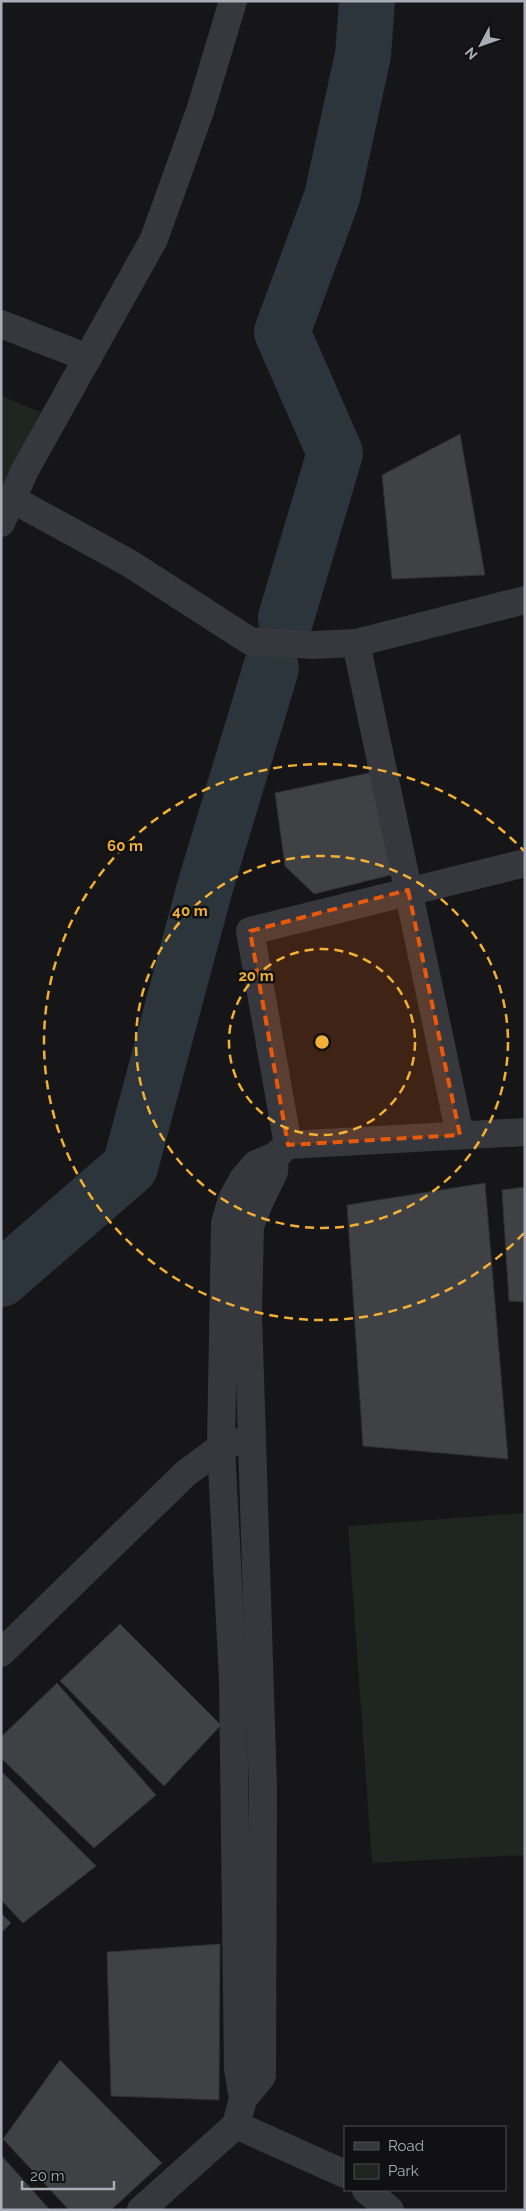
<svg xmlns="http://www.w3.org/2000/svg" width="526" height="2211" font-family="Raleway,sans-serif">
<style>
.green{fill:#1e261f}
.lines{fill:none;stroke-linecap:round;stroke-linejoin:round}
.river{stroke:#2c353c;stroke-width:56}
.building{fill:#404145;stroke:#303034}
.street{stroke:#37383d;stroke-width:28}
.marked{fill:#e8590c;fill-opacity:0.2;stroke:#e8590c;stroke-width:4;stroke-dasharray:10 6;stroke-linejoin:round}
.ring{fill:none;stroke:#f2b134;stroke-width:2.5;stroke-dasharray:9 6}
.centre{fill:#f2b134;stroke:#111113;stroke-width:2.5}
.ring-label{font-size:15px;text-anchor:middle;font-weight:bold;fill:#f2b134;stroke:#111113;stroke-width:5;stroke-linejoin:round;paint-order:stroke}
</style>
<rect width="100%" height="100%" fill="#161618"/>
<!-- green -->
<g class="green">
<path d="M1,396l40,16 -40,81z"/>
<path d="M525,1513v342l-153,8 -24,-337z"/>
</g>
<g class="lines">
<!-- river -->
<g class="river">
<path d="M286,618l49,-165 -53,-121 50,-135 31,-142 4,-54"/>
<path d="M1,1279l129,-112 75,-280 66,-219"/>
</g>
</g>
<!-- building -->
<g class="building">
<path d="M460,434l25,141 -93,4 -10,-104z"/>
<path d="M378,771l21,102 -85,21 -29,-28 -10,-73z"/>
<path d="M485,1183l23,276 -145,-13 -16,-241z"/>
<path d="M525,1187v115l-16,-1 -7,-111z"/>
<path d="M120,1624l101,101 -57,61 -104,-105z"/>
<path d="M57,1683l99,112 -62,53 -93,-90v-21z"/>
<path d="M1,1771l95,95 -73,57 -22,-23z"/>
<path d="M1,1913l10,10 -10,10z"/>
<path d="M220,1944l-1,156 -108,-4 -4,-144z"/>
<path d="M60,2060l102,103 -51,47h-42l-66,-71z"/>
<path d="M1,2155l49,55h-49z"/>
</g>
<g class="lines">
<!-- street -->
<g class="street">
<path d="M1,324l87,34"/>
<path d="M12,499l117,64 121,78 62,4 44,-2 169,-43"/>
<path d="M1,523l24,-53 129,-231 46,-128 33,-110"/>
<path d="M356,643l104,492"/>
<path d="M288,1145l-38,-214 275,-68"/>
<path d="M1,1653l184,-179 36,-27 14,-5"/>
<path d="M243,2099l-5,-30 -5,-390 -12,-232 4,-224 7,-24 11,-20 13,-15 19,-8 13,-11 237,-13"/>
<path d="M236,2125l109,49"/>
<path d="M366,2190l24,20"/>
<path d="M141,2210l95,-85 7,-26 19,-23 1,-287 -15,-475 2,-88 9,-23 15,-31 1,-16"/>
</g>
</g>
<!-- marked area -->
<path class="marked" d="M408,890l52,245 -172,10 -38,-214z"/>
<!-- distance rings -->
<g class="ring">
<circle cx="322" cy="1042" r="93"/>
<circle cx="322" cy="1042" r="186"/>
<path d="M524 1233A278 278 0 1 1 524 851"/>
</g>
<circle cx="322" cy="1042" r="8" class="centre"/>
<g class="ring-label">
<text x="125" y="851">60 m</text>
<text x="190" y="916">40 m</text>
<text x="256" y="981">20 m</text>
</g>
<!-- border -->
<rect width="526" height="2211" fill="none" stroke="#a8adb8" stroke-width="5"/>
<!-- legend -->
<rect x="344" y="2126" width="162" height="65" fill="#111113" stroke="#4d4f55"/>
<rect x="354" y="2142" width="25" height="8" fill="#37383d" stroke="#4d4f55"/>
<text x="388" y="2151" font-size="15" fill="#a8adb8">Road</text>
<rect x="354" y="2164" width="25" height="15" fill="#1e261f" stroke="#4d4f55"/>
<text x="388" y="2176" font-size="15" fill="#a8adb8">Park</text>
<!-- north arrow -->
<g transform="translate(481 45) rotate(229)" stroke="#111113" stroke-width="4" paint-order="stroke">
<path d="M0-4L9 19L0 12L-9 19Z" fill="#a8adb8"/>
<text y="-8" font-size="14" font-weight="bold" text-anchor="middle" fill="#a8adb8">N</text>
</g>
<!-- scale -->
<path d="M22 2181v8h92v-8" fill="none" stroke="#a8adb8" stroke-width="2.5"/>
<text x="30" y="2181" font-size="15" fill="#a8adb8" stroke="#111113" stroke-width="4" paint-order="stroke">20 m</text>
</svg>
